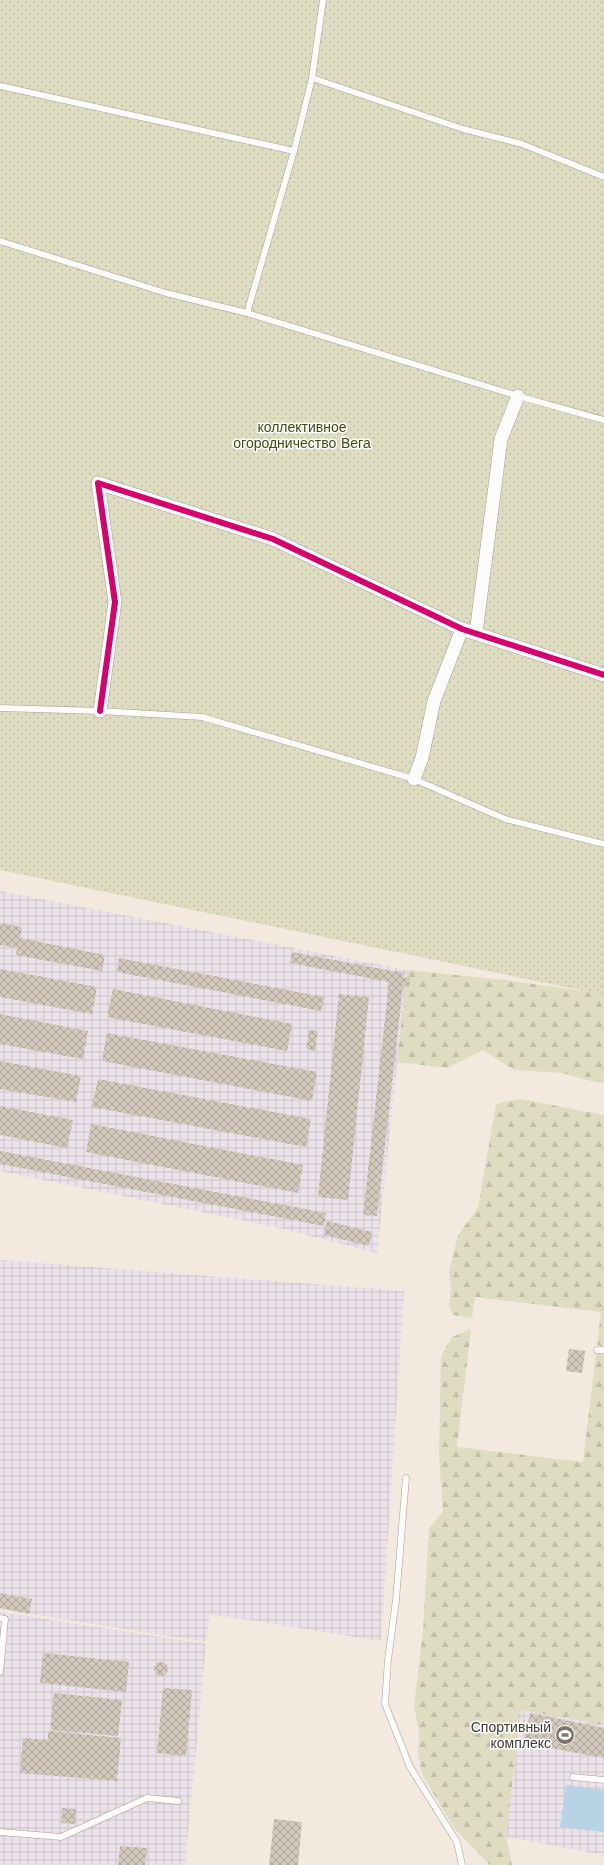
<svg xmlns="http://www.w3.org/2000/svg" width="604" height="1865" font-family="'Work Sans',sans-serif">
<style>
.industrial{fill:url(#industrial-grid)}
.forest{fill:url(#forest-firs)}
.garden{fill:url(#garden-dots)}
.water{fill:#b8d3e6}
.building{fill:url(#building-cross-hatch)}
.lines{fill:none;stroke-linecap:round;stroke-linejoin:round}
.lane-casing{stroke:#a59e96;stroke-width:7}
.street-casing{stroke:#a59e96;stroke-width:14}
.lane{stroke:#fdfcfa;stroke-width:6}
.street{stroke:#fdfcfa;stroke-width:13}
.cycleway-casing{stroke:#fff;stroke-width:8}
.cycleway{stroke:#d6006c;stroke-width:6}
.labels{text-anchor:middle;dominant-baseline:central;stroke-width:3;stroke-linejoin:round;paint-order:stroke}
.park-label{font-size:14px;fill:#444a14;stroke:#fff}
.poi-label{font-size:14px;fill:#413a32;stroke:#fff;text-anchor:end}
</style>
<defs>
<pattern id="industrial-grid" width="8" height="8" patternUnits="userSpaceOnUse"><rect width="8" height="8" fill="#ece3ea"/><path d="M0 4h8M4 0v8" fill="none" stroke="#ccc4c9"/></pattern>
<pattern id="forest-firs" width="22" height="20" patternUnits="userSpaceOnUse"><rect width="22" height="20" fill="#deddc2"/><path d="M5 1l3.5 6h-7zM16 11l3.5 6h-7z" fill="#c0bea7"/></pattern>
<pattern id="garden-dots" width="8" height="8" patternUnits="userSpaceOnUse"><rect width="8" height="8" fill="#deddc2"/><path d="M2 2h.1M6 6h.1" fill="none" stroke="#c0bea7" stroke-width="1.8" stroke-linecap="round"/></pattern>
<pattern id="building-cross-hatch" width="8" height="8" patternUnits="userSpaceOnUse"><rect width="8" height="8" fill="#d3c8bc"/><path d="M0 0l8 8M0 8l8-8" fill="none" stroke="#ada399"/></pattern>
</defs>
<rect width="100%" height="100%" fill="#f3e9de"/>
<!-- industrial -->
<g class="industrial">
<path d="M0,891l407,79 -30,283 -97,-25 -280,-57z"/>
<path d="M0,1260l404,31 -23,350 -171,-27 -4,28 -206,-33z"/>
<path d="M0,1612l206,32 -21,221h-185z"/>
<path d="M521,1710l83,15v130l-98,-18z"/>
</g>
<!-- forest -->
<g class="forest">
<path d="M407,970l98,10 99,14v89l-13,-2 -29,-8 -48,-3 -31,-20 -36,18 -50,-6z"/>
<path d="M520,1099l84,16v231l-7,-1 4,-33 -126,-15 -3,21 -19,-3 -4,-10 2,-16 -2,-17 9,-37 20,-27 18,-104z"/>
<path d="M471,1329l-14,118 126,15 13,-109 8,1v371l-83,-15 -15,127 6,28h-22l-35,-36 -33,-55 -4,-20 1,-22 -5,-26 9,-75 6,-102 14,-18 -4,-56 2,-99 11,-19z"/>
</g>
<!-- garden -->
<path class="garden" d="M0,0h604v995l-604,-125z"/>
<!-- water -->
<path class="water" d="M566,1785l38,5v42l-44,-5z"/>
<!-- building -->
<g class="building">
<path d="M0,923l22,4 -2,11 85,17 -3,16 -86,-16 1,-7 -17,-3z"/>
<path d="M292,952l111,21 -1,4 8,1 -1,9 -6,-1 -26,230 -14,-1 26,-233 -99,-19z"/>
<path d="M119,958l205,39 -3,14 -204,-39z"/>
<path d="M0,969l97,18 -5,27 -92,-17z"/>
<path d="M113,989l179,35 -5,27 -180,-34z"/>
<path d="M339,994l30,3 -21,203 -30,-3z"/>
<path d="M0,1014l88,17 -5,28 -83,-15z"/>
<path d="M309,1030l9,1 -3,20 -9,-2z"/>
<path d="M107,1033l210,39 -5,29 -210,-40z"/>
<path d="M0,1061l81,15 -5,26 -76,-13z"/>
<path d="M98,1079l213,40 -5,28 -214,-40z"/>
<path d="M0,1106l73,14 -6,28 -67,-13z"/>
<path d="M91,1124l212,41 -5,28 -212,-41z"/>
<path d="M0,1151l326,62 -2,13 -324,-62z"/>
<path d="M327,1221l45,11 -3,14 -45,-11z"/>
<path d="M569,1349l16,2 -3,22 -16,-2z"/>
<path d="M0,1593l32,6 -3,15 -29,-6z"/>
<path d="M43,1653l86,9 -3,30 -86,-9z"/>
<circle cx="161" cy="1669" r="7"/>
<path d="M163,1688l29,2 -6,66 -29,-3z"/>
<path d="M54,1693l68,7 -4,36 -68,-6z"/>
<path d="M530,1713l74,15v30l-80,-15z"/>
<path d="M48,1731l73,7 -4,43 -97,-8 3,-35 25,2z"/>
<path d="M62,1808l14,1 -1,15 -14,-1z"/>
<path d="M274,1819l28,3 -4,43h-29z"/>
<path d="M120,1846l27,2 -2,17h-27z"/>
</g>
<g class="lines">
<!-- lane casing -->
<g class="lane-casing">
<g id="lane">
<path d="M312,78l151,51 59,15 82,33"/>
<path d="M0,86l294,65"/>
<path d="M0,241l166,52 81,20 271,83 86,24"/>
<path d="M247,313l47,-162 18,-73 11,-78"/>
<path d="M0,708l100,3 102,6 212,62 91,40 99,25"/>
<path d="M597,1350h7"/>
<path d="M406,1478l-10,122 -8,60 -3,44 25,63 47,75 5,23"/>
<path d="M0,1618l5,1 -5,53"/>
<path d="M573,1777l31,3"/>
<path d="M0,1832l61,5 86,-39 31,3"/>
</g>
</g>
<!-- street casing -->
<g class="street-casing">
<g id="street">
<path d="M476,633l25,-194 17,-43"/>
<path d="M100,711l15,-109 -17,-119 175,56 189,90 142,46"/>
<path d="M414,779l8,-21 12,-57 28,-72"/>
</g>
</g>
<!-- lane -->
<use href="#lane" class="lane"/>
<!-- street -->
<use href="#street" class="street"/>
<!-- cycleway casing -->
<g class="cycleway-casing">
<path id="cycleway" d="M100,711l15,-109 -17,-119 175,56 189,90 142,46"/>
</g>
<!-- cycleway -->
<use href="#cycleway" class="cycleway"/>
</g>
<!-- icons -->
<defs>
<g id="stadium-disc" transform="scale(1)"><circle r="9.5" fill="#7f776e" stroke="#fff"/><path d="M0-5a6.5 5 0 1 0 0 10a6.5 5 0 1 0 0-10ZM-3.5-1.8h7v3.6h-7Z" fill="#fff"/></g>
</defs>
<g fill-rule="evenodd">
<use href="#stadium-disc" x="565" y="1735"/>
</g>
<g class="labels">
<!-- park labels -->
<g class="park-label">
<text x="302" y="427">коллективное<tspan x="302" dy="16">огородничество Вега</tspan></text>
</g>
<!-- poi labels -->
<g class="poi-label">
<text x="551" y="1727">Спортивный<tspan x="551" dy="16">комплекс</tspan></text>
</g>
</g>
</svg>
